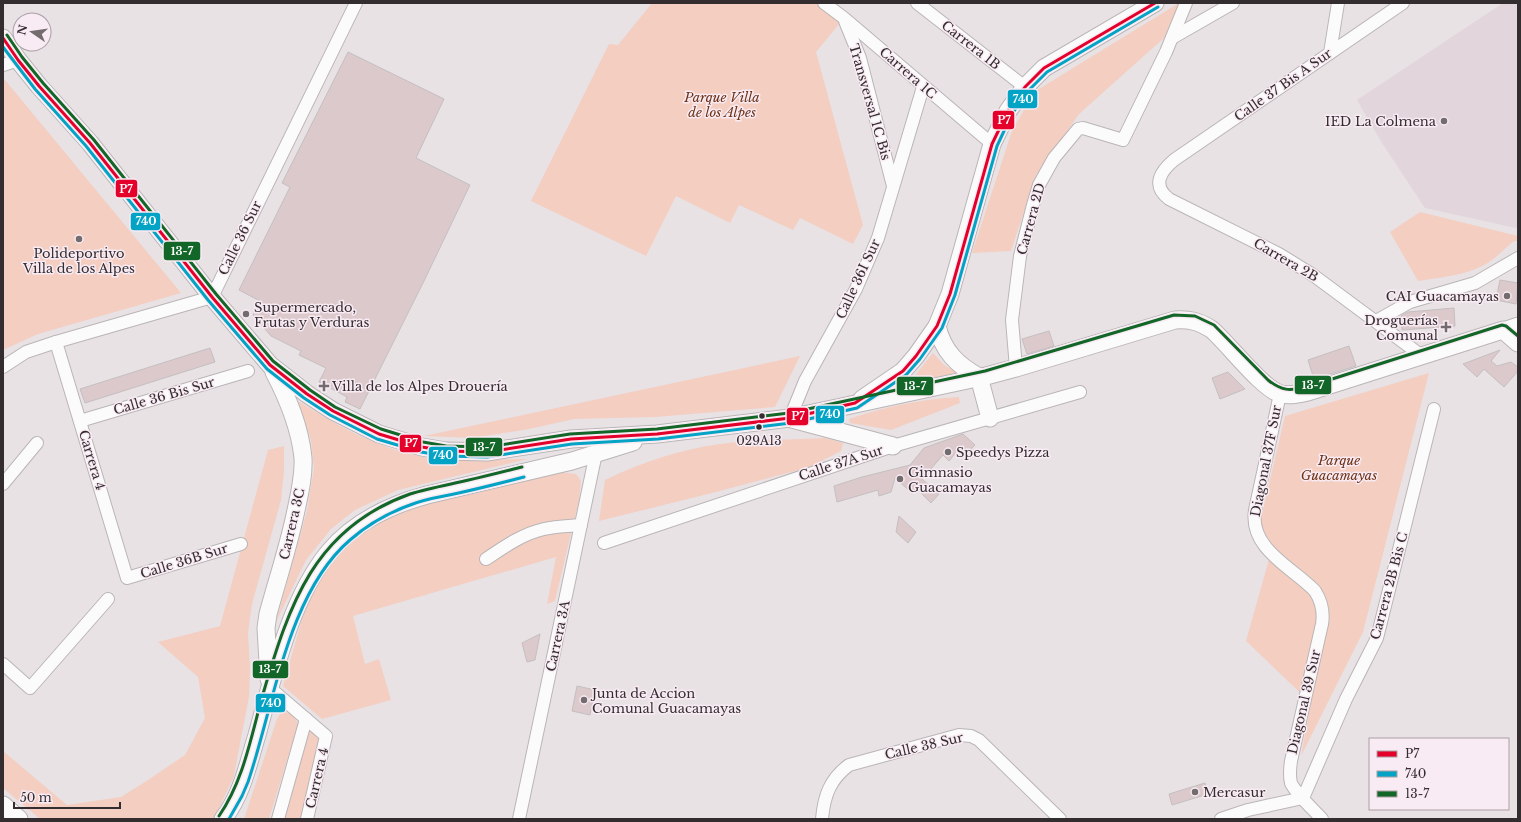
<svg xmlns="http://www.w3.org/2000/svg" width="1521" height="822" font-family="'Libre Baskerville',serif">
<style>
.built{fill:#e2d5dc}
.green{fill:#f3cec1}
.building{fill:#dcc9cc;stroke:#c4bfc0}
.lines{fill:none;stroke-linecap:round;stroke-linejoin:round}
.minor-casing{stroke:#bab5b7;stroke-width:14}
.tertiary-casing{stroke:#bab5b7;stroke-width:17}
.secondary-casing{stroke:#bab5b7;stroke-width:19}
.minor{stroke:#fcfbfb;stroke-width:12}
.tertiary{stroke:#fcfbfb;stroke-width:15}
.secondary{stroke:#fcfbfb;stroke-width:17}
.bus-1-casing{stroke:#f9ebf3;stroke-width:6}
.bus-2-casing{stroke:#f9ebf3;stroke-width:6}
.bus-3-casing{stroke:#f9ebf3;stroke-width:6}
.bus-1{stroke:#e4002b;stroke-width:3}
.bus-2{stroke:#03a3c6;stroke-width:3}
.bus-3{stroke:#126628;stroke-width:3}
.poi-dot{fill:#726c6f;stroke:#f9ebf3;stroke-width:1.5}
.bus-dot{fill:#332d30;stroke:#f9ebf3;stroke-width:1.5}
.labels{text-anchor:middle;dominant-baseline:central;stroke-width:3;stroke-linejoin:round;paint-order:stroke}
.bus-label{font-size:12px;fill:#332d30;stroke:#f9ebf3}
.street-label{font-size:13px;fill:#332d30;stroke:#f9ebf3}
.park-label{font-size:13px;font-style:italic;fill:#6c3115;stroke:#f9ebf3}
.poi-label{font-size:13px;fill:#332d30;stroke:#f9ebf3;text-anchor:start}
.line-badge{stroke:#f9ebf3;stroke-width:1.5}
.badge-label{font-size:11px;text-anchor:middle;font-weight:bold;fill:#fff}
</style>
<rect width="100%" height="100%" fill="#e8e2e5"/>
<!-- built -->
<path class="built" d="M1503,3h15v224l-2,1 -91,-20 -43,-65 -25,-43z"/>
<!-- green -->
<g class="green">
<path d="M652,3h173l19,15 -28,34 47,173 -10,19 -53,-26 -7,12 -54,-25 -9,18 -54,-27 -30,60 -115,-55 78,-157 9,1z"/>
<path d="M1179,3l-15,35 -85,76 -43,61 -25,76 -39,2 40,-122 22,-39z"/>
<path d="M5,80l176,213 -143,41 -35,16v-269z"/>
<path d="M1420,212l98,24v5h-4c-8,6 -14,13 -22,19 -20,15 -50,17 -74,21l-28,-49z"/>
<path d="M933,353l11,12 19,11 -58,12z"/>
<path d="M800,356l-25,51 -120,10 -81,2 -45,10 -56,9 -49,-2z"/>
<path d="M1429,373l-66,259 -62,124 10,-53 -65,-62 27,-96 -14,-18 26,-111z"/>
<path d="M959,397l1,6 -69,27 -41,-7 -1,-4c35,-12 73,-20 110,-22z"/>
<path d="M298,401c43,27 89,53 142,58 29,2 59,0 88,0l-130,31 -43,20 -24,19 -25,31 -30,62 31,-111 7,-43 -3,-28z"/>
<path d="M825,438l18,5 -2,8 -31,16 -98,26 -113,28 6,-41c41,-20 86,-34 132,-38 29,-3 59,-2 88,-4z"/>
<path d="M284,446v25l-3,29 -29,104 -4,29 2,36 -1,28 -8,41 -7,38 -20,43h-174l-37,-31v-37l64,54 54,-8 27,-17 37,-25 20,-37 -7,-41 -40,-35 62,-16 48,-176z"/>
<path d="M558,472l18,2 5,7 -2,19 -24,101 -8,3 9,-47 -203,59 12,48 14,-5 12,41 -69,19 -39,-33 19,-67 14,-35 19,-27 23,-20 27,-17 43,-17 50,-10z"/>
<path d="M281,712l11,1 6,11 -29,95h-25l33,-100z"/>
<path d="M310,728l10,13 -17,78h-19z"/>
</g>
<!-- building -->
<g class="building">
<path d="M348,52l96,47 -28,59 54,27 -46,96 -64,128 -15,-7 2,-5 -28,-15 7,-14 -27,-13 2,-4 -30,-15 -18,-21 7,-14 -21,-11 51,-103 -8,-4z"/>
<path d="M1500,280l18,3 -2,21 -20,-4z"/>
<path d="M1454,308l1,18 -53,4 -1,-14 7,-4z"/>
<path d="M1049,331l5,15 -27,8 -5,-15z"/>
<path d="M1349,346l7,20 -42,13 -6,-19z"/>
<path d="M210,348l5,14 -130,41 -5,-14z"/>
<path d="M1500,350l-9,11 6,5 14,-4 7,5v4l-14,16 -20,-18 -7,8 -14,-13z"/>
<path d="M1228,372l17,17 -25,10 -8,-21z"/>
<path d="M963,434l12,11 -10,10 -7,-5 -9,11 -6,-6 -21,24 17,15 -8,9 -15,-15 -4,5 -17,-15 -4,14 -12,4 -1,-6 -41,12 -3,-16 28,-9 48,-12 14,-17z"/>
<path d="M899,516l17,16 -8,11 -12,-11z"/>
<path d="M540,634l-5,26 -8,2 -5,-19z"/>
<path d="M577,686l18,4 -5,25 -18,-4z"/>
<path d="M1205,783l3,11 -36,11 -3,-11z"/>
</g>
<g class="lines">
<!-- minor casing -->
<g class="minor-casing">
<g id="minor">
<path d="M824,3l20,15 148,126"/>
<path d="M917,3l108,84"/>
<path d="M1403,3l-229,157c-13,11 -23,25 -5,39l110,55 34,21 109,81"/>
<path d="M845,21l15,37 33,128"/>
<path d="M1172,38l61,-35"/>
<path d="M1330,53l8,-50"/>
<path d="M3,65l15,-5"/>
<path d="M1376,321l34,-19 65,-19 43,-25"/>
<path d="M56,342l71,236 114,-34"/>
<path d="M3,367l23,-15 30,-10 156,-45 144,-294"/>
<path d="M1016,368l-4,-48 8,-64 13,-51 6,-20 15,-27 24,-29 5,-1 40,12 43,-88 20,-49"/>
<path d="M1280,394l-25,116c-6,39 37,57 60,81 7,11 9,21 7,33l-31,137c-1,7 -2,14 0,22 5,11 23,27 31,36"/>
<path d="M790,418l15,-37 51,-92 22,-51 45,-151"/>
<path d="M80,421l168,-50"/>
<path d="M3,484l34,-41"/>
<path d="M604,543l289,-97 187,-54"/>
<path d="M486,559c18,-12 36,-25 58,-30 12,-3 25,-3 37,-4"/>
<path d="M3,664l27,24 78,-89"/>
<path d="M270,688l56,48 -19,83"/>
<path d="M1303,798l43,-99 31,-61 57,-229"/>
<path d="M278,819l28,-100"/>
<path d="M519,819l77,-366"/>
<path d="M822,819c2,-23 8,-40 27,-54l110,-30 12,1 8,4 81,79"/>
<path d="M1221,819l27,-9 55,-12"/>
</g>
</g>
<!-- tertiary casing -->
<g class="tertiary-casing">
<path id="tertiary" d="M1503,330l15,-5"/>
</g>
<!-- secondary casing -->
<g class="secondary-casing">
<g id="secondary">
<path d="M3,38l15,22 21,26 51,57 122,154 58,68 37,29 26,17 46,23 43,13 24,4 41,1 84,-13 86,-5 133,-16 196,-42 30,-8 159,-48c14,-1 23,1 36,9 17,14 51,60 70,65 9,2 18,0 27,-2l195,-62 15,13"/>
<path d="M937,326c6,25 20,39 42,51l11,41"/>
<path d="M862,399l41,-28 13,-15 21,-30 13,-32 42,-150 16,-33 17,-24 19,-19 111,-65"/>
<path d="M792,419l101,27"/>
<path d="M269,679l-3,-51 2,-14c9,-33 20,-66 27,-99 4,-19 9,-38 8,-57 -3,-31 -15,-59 -29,-86"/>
<path d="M3,805l16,14"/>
<path d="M223,819c19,-24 25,-55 34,-84 16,-58 33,-136 72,-183 25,-30 61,-47 98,-57l145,-34 61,-19"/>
</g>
</g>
<!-- minor -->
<use href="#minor" class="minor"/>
<!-- tertiary -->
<use href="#tertiary" class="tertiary"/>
<!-- secondary -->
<use href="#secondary" class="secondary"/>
<!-- bus-1 casing -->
<g class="bus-1-casing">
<path id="bus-1" d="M3,38l15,22 21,26 51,57 122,154 58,68 37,29 26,17 46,23 43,13 24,4 41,1 84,-13 86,-5 133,-16 65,-15 48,-32 13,-15 21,-30 13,-32 42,-150 16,-33 17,-24 19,-19 111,-65"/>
</g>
<!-- bus-2 casing -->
<g class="bus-2-casing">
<g id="bus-2">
<path d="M3,47l32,42 51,57 122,154 59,69 37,29 26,17 47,24 44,13 24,4 42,1 85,-13 86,-5 133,-16 66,-15 49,-33 14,-16 22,-31 13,-33 42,-149 15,-32 17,-24 18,-18 111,-65"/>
<path d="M229,819l13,-23 6,-14c26,-76 39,-188 102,-242 17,-15 38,-27 60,-35 14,-6 29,-8 44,-11 23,-5 47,-11 70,-17"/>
</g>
</g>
<!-- bus-3 casing -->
<g class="bus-3-casing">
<g id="bus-3">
<path d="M7,35l15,22 21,26 51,57 122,154 57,67 37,29 25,17 46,22 42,13 23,4 41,1 83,-13 87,-5 132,-16 196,-42 189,-56 21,1 19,9 54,55c14,11 21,11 39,7l195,-62 4,1 12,10"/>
<path d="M219,816c25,-36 32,-80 44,-122 26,-89 51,-166 147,-200 13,-4 27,-7 41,-10 24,-5 47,-11 71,-17"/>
</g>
</g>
<!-- bus-1 -->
<use href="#bus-1" class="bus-1"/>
<!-- bus-2 -->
<use href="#bus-2" class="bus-2"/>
<!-- bus-3 -->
<use href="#bus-3" class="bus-3"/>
</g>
<!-- markers -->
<g class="poi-dot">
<circle cx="1444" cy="121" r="4"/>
<circle cx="79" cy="239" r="4"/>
<circle cx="1507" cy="296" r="4"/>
<circle cx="246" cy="314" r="4"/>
<path d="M1444 321h4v4h4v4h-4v4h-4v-4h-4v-4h4z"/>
<path d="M322 380h4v4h4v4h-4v4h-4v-4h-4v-4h4z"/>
<circle cx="948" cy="452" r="4"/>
<circle cx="900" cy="479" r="4"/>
<circle cx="584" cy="700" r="4"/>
<circle cx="1195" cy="792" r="4"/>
</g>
<g class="bus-dot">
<circle cx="762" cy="416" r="3.5"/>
<circle cx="759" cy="427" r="3.5"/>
</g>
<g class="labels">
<!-- bus labels -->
<g class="bus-label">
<text x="759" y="440">029A13</text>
</g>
<!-- street labels -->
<g class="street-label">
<text transform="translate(971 45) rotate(38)">Carrera 1B</text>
<text transform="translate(908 73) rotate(41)">Carrera 1C</text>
<text transform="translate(1283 85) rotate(-35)">Calle 37 Bis A Sur</text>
<text transform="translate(870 102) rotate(74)">Transversal 1C Bis</text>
<text transform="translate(1031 219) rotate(-75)">Carrera 2D</text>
<text transform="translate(240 238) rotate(-64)">Calle 36 Sur</text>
<text transform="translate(1286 260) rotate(30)">Carrera 2B</text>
<text transform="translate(858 279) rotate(-65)">Calle 36I Sur</text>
<text transform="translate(164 396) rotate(-16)">Calle 36 Bis Sur</text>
<text transform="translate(92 460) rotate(73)">Carrera 4</text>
<text transform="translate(1266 461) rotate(-79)">Diagonal 37F Sur</text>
<text transform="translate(841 463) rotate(-18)">Calle 37A Sur</text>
<text transform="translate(292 524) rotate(-77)">Carrera 3C</text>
<text transform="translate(184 561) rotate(-17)">Calle 36B Sur</text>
<text transform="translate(1389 586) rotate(-75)">Carrera 2B Bis C</text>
<text transform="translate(558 636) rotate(-78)">Carrera 3A</text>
<text transform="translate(1304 702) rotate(-77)">Diagonal 39 Sur</text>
<text transform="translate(924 746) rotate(-13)">Calle 38 Sur</text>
<text transform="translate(317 778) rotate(-77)">Carrera 4</text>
</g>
<!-- park labels -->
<g class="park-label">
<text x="722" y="97">Parque Villa<tspan x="722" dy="15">de los Alpes</tspan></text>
<text x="1339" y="460">Parque<tspan x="1339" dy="15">Guacamayas</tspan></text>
</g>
<!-- poi labels -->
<g class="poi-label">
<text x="1436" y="121" text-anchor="end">IED La Colmena</text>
<text x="79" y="253" text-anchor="middle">Polideportivo<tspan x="79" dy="15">Villa de los Alpes</tspan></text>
<text x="1499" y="296" text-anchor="end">CAI Guacamayas</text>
<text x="254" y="307">Supermercado,<tspan x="254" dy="15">Frutas y Verduras</tspan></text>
<text x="1438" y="320" text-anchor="end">Droguerías<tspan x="1438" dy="15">Comunal</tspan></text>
<text x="332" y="386">Villa de los Alpes Drouería</text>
<text x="956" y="452">Speedys Pizza</text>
<text x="908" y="472">Gimnasio<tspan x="908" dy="15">Guacamayas</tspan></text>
<text x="592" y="693">Junta de Accion<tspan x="592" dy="15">Comunal Guacamayas</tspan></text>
<text x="1203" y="792">Mercasur</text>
</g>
</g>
<g class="line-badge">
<rect x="1007" y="89" width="31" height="20" rx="4" fill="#03a3c6"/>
<rect x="992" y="110" width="23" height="20" rx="4" fill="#e4002b"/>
<rect x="115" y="179" width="23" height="19" rx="4" fill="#e4002b"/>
<rect x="130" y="212" width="31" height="19" rx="4" fill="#03a3c6"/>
<rect x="163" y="241" width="38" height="20" rx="4" fill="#126628"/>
<rect x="1294" y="375" width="38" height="20" rx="4" fill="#126628"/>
<rect x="896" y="376" width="38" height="20" rx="4" fill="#126628"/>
<rect x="815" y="405" width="30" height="19" rx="4" fill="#03a3c6"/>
<rect x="786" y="407" width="23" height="19" rx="4" fill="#e4002b"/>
<rect x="399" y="434" width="23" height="19" rx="4" fill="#e4002b"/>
<rect x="465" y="437" width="38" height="20" rx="4" fill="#126628"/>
<rect x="428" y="446" width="30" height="19" rx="4" fill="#03a3c6"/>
<rect x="252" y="660" width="37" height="19" rx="4" fill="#126628"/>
<rect x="255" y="693" width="31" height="20" rx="4" fill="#03a3c6"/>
</g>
<g class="badge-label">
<text x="1023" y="103">740</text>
<text x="1004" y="124">P7</text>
<text x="126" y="193">P7</text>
<text x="146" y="225">740</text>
<text x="182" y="255">13-7</text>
<text x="1313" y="389">13-7</text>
<text x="915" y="390">13-7</text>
<text x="830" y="418">740</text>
<text x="798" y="420">P7</text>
<text x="411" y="447">P7</text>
<text x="484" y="451">13-7</text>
<text x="443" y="459">740</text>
<text x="270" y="673">13-7</text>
<text x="271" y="707">740</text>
</g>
<!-- border -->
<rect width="1521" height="822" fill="none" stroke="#332d30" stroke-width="8"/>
<!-- legend -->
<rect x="1369" y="738" width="140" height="72" fill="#f9ebf3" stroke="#aa9fa5"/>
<rect x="1377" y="751" width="20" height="6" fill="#e4002b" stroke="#aa9fa5"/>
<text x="1405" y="758" font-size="12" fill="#332d30">P7</text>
<rect x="1377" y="771" width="20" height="6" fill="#03a3c6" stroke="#aa9fa5"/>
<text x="1405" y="778" font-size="12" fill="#332d30">740</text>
<rect x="1377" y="791" width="20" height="6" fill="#126628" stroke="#aa9fa5"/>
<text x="1405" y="798" font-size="12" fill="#332d30">13-7</text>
<!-- north arrow -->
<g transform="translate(32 32) rotate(283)"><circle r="19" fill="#f9ebf3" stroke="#aa9fa5"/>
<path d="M0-3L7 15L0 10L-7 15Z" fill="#726c6f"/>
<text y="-6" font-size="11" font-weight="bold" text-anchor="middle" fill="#332d30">N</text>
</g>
<!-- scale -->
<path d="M14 802v6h106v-6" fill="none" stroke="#332d30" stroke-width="2"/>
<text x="20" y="802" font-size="12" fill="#332d30" stroke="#f9ebf3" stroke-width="3" paint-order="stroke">50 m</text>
</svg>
